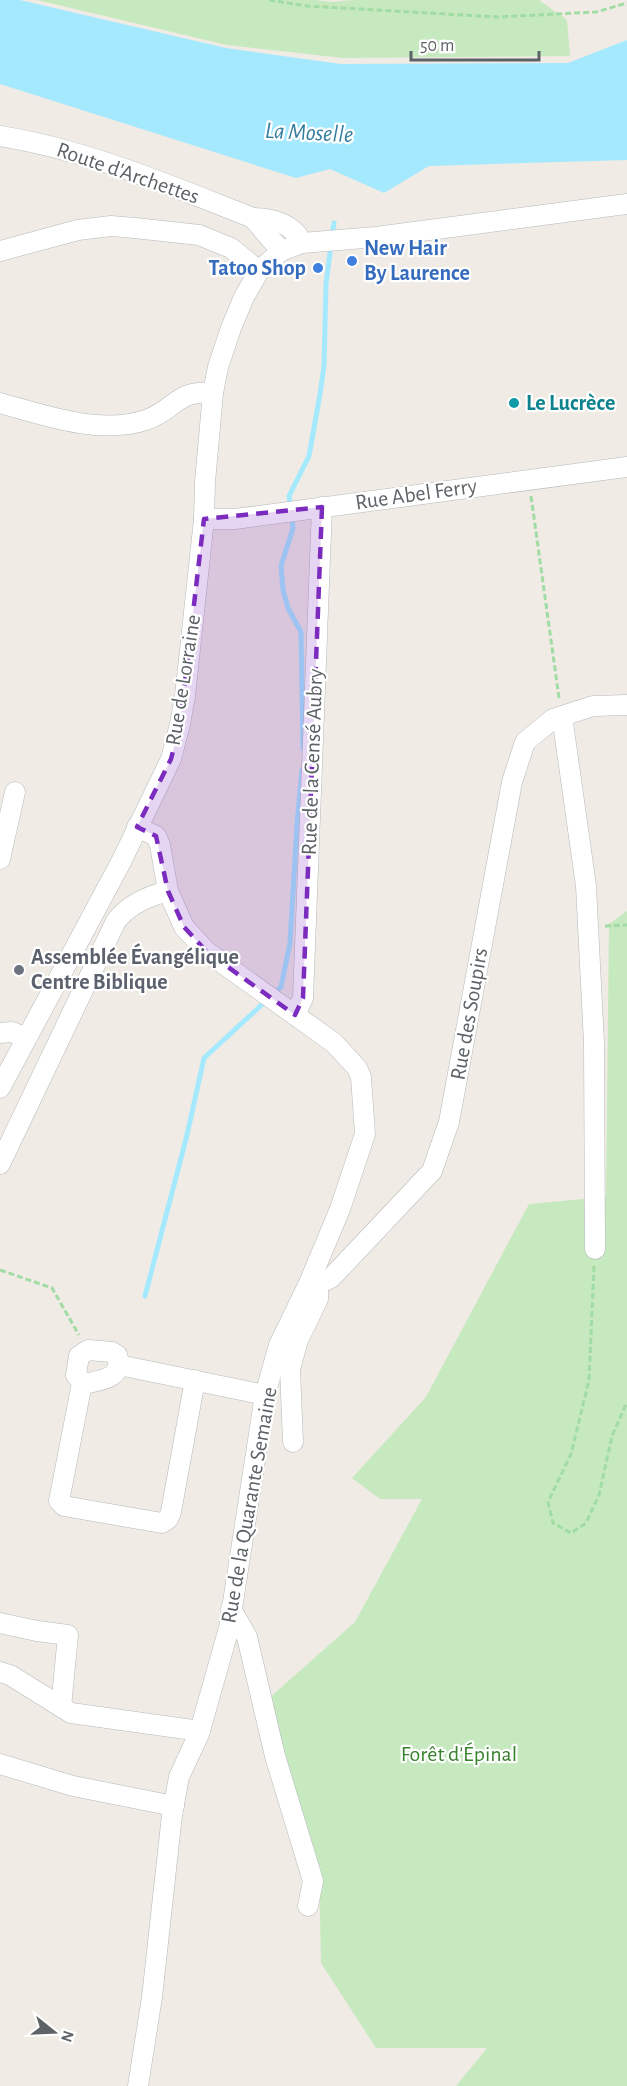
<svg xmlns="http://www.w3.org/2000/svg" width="627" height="2086" font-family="'Alegreya Sans',sans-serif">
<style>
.green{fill:#c7e9bf}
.water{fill:#a5e9ff}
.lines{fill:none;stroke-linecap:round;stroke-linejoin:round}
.stream{stroke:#a5e9ff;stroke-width:5}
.minor-casing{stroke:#b5b9bc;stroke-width:21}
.path{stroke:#a1dca5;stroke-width:3;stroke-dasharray:6 3;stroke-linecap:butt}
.minor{stroke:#fff;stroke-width:20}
.marked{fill:#7b2cbf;fill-opacity:0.2;stroke:#7b2cbf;stroke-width:4.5;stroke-dasharray:12 8;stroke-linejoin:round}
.shop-dot{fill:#3f7fe0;stroke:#fff;stroke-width:2}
.culture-dot{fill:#0f9aa8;stroke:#fff;stroke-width:2}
.worship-dot{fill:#6b7280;stroke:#fff;stroke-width:2}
.labels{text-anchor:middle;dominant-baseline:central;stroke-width:4.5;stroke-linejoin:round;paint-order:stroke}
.street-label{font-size:22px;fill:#5c6266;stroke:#fff}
.shop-label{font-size:22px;font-weight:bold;fill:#366cbe;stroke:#fff;text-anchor:start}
.culture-label{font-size:22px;font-weight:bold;fill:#0d838f;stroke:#fff;text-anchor:start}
.worship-label{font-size:22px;font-weight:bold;fill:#5b616d;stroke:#fff;text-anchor:start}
.park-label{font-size:22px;fill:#3a832e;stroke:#fff}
.water-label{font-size:24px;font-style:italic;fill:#337c9d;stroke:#fff}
</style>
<rect width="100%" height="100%" fill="#f0ebe4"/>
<!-- green -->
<g class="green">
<path d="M37,0h278l18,2 19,-2h187l28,20 3,36 -227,2 -116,-13z"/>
<path d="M627,911v1175h-171l31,-38h-111l-55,-85 -2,-95 -52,-168 88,-78 67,-123h-42l-28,-21 74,-81 103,-193 77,-7 3,-273z"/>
</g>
<!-- water -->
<path class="water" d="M0,0h20l206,48 115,16 227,-1 59,-23v120l-198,6 -45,27 -54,-24 -34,9 -296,-94z"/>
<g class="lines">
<!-- stream -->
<g class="stream">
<path d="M332,236l2,-13"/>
<path d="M303,749l-2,-117 -13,-24 -5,-18 -2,-24 12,-38 -4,-32 20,-40 11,-62 4,-28 2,-82 5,-39"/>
<path d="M145,1296l42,-161 17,-77 77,-71 9,-44 7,-119 5,-54"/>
</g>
<!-- minor casing -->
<g class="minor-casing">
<g id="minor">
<path d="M0,136c88,14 171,50 253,82 19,0 41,6 49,25"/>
<path d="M253,218l28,33"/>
<path d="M0,251l78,-21 33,-4 24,2 64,7 32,13 28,23"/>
<path d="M0,403c46,13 100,32 146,17 29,-10 31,-31 67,-27"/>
<path d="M204,519h31l392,-52"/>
<path d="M562,716l24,170 8,157 1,206"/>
<path d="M137,827l19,9 4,9 8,46 16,36 23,25 127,91 23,25 4,9 4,57 -25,75 -31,74 -30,62 -14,50 -36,233 -30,106 -20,43 -7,38 -20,182 -14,89"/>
<path d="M0,859l15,-67"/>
<path d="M295,1015l8,-17 19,-491"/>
<path d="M0,1033l12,-1 14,6"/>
<path d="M0,1088l121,-226 50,-103 9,-35 5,-28 19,-177 1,-37 8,-89 5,-26 13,-39 13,-31 15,-26 22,-20 21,-8 74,-6 251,-33"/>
<path d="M0,1164l116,-243c12,-16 33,-25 52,-30"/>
<path d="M309,1283l9,1 13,-6 101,-107 17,-49 63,-340 13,-40 28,-23 40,-13 34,-1"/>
<path d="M88,1350l24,2 5,3c7,24 -16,25 -33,29l-8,-9 3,-19z"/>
<path d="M119,1365l146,30"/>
<path d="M82,1383l-23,118 5,5 98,17 6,-4 3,-7 24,-132"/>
<path d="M293,1442l-3,-73 8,-29 20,-41v-15"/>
<path d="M231,1609l16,28 28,119 38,125 -5,25"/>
<path d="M0,1623l37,8 31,4 -7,72"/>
<path d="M0,1672l10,3 61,38 129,18"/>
<path d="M0,1764l73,22 101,20"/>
</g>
</g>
<!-- path -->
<g class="path">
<path d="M269,0l38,6 191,11 98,-5 31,-9"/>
<path d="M531,496l28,202"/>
<path d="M605,926l22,-1"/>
<path d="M594,1266l-5,114 -18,74 -23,48 5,21 18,10 15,-10 13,-28 13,-59 15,-34"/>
<path d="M0,1270l52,18 27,47"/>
</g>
<!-- minor -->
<use href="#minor" class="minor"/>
</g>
<!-- marked area -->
<path class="marked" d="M322,507l-19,491 -8,17 -88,-63 -23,-25 -16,-36 -12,-55 -19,-9 34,-68 9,-35 24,-205z"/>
<!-- markers -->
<g class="shop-dot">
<circle cx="352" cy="261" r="6"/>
<circle cx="318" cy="268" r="6"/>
</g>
<circle class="culture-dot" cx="514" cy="403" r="6"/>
<circle class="worship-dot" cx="19" cy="970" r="6"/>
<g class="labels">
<!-- street labels -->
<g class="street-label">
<text transform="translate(128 173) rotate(19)">Route d'Archettes</text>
<text transform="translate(416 494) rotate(-8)">Rue Abel Ferry</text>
<text transform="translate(183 680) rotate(-81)">Rue de Lorraine</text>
<text transform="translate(312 762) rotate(-88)">Rue de la Censé Aubry</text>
<text transform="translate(469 1014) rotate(-80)">Rue des Soupirs</text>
<text transform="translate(249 1505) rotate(-80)">Rue de la Quarante Semaine</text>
</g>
<!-- shop labels -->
<g class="shop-label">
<text x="364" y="248">New Hair<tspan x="364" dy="25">By Laurence</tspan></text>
<text x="306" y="268" text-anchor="end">Tatoo Shop</text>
</g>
<!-- culture labels -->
<g class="culture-label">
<text x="526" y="403">Le Lucrèce</text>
</g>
<!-- worship labels -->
<g class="worship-label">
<text x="31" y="957">Assemblée Évangélique<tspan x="31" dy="25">Centre Biblique</tspan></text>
</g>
<!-- park labels -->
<g class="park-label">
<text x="459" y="1754">Forêt d'Épinal</text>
</g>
<!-- water labels -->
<g class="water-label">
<text transform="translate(309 133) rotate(3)">La Moselle</text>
</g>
</g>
<!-- north arrow -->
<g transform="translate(54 2032) rotate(108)" stroke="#ffffff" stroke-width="4.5" paint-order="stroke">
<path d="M0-4.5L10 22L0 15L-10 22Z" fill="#5c6266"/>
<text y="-9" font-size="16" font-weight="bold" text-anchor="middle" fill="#5c6266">N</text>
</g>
<!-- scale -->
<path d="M411 51v9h128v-9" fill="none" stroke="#5c6266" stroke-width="3"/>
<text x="420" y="51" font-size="18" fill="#5c6266" stroke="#ffffff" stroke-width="4.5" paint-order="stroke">50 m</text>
</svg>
